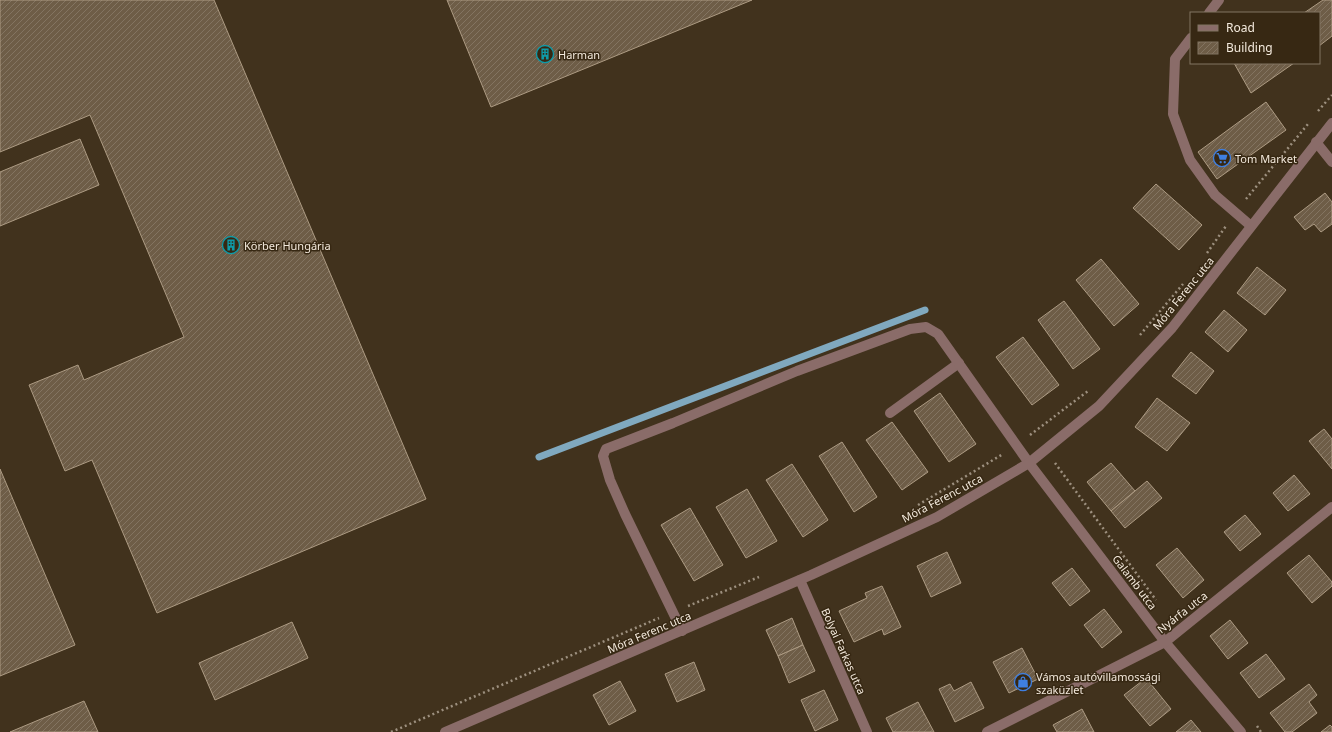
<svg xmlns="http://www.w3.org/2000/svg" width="1332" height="732" font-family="'Noto Sans',sans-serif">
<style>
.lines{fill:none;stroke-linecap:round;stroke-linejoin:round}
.stream{stroke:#80a9bf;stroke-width:7}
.building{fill:url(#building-hatch);stroke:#ad9b83}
.path{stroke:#9d907f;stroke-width:2.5;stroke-dasharray:2 3;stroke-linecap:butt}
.minor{stroke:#8a6c69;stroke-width:10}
.labels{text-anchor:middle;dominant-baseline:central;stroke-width:3;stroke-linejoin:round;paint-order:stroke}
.poi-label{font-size:11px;fill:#f3e9dc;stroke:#372813;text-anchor:start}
.street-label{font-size:11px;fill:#f3e9dc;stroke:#372813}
</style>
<defs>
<pattern id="building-hatch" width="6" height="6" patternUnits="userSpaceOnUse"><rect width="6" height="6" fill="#6e5d47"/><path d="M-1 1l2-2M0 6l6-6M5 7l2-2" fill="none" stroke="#837461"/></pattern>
</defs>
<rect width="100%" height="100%" fill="#41321d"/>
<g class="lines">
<!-- stream -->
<path class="stream" d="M539,457l386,-147"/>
</g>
<!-- building -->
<g class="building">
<path d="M0,0h214l212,499 -269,114 -65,-153 -27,11 -36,-86 49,-20 6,15 100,-43 -94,-222 -90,37z"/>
<path d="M447,0h305l-261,107z"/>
<path d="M1323,0h9v36l-13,10v-33h-15z"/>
<path d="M1234,63h60l-43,30z"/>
<path d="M1266,102l20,28 -69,49 -19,-27z"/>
<path d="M80,139l19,46 -99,41v-54z"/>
<path d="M1156,184l46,41 -23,25 -46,-42z"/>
<path d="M1325,193l7,9v22l-11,8 -7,-8 -9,6 -11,-13z"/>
<path d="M1101,259l38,45 -25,22 -38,-46z"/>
<path d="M1257,267l29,23 -21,25 -28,-22z"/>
<path d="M1064,301l36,48 -27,20 -35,-49z"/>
<path d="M1224,310l23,20 -19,22 -23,-20z"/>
<path d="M1023,337l36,48 -27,20 -36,-48z"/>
<path d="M1191,352l23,19 -18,23 -24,-18z"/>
<path d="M940,393l36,51 -27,18 -35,-51z"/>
<path d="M1157,398l33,25 -23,28 -32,-24z"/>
<path d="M892,422l36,50 -26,18 -36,-50z"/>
<path d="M1324,429l8,10v30l-23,-28z"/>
<path d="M842,442l35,55 -23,15 -35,-56z"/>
<path d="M1111,463l24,28 -24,20 -24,-29z"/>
<path d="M792,464l36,56 -25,17 -37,-57z"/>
<path d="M0,469l75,176 -75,31z"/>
<path d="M1294,475l16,19 -22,17 -15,-18z"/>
<path d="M1147,481l15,17 -37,30 -14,-17z"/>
<path d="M747,489l30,52 -31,17 -30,-51z"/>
<path d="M690,508l33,57 -29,16 -33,-56z"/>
<path d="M1245,515l16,19 -21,17 -16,-19z"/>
<path d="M1177,548l27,32 -21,18 -27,-33z"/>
<path d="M947,552l14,31 -30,14 -14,-31z"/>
<path d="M1309,555l23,27v4l-20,17 -25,-30z"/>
<path d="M1072,568l18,23 -20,15 -18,-23z"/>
<path d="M882,586l19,41 -17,8 -2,-6 -28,13 -15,-31 28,-13 -2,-5z"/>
<path d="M1104,609l18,23 -20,16 -18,-23z"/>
<path d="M792,618l11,27 -25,11 -12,-26z"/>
<path d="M1230,620l18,23 -20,16 -18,-23z"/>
<path d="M292,622l16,36 -93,42 -16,-37z"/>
<path d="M803,645l12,26 -26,12 -11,-27z"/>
<path d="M1022,648l16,31 -29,14 -16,-31z"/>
<path d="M1266,654l19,25 -26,19 -19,-25z"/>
<path d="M694,662l11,28 -28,12 -12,-28z"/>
<path d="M1146,678l25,31 -21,17 -26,-31z"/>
<path d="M620,681l16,30 -27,14 -16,-30z"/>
<path d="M971,682l13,26 -29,14 -16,-33 11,-5 4,7z"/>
<path d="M1309,684l8,11 -8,7 8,11 -25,19h-7l-15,-19z"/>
<path d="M824,690l14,30 -23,11 -14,-31z"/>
<path d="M84,701l14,31h-88z"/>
<path d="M918,702l16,30h-41l-7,-14z"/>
<path d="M1082,709l12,23h-37l-4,-7z"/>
<path d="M1191,720l10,12h-25z"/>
<path d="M1330,725l2,2v5h-11z"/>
</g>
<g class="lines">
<!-- path -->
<g class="path">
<path d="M1318,111l14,-16"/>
<path d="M1246,199l62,-75"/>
<path d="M1207,253l19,-27"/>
<path d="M1140,335l43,-51"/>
<path d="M1030,435l58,-44"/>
<path d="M1055,463l101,137"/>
<path d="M918,505l85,-51"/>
<path d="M688,606l71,-29"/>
<path d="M1257,726l4,6"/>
<path d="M391,732l268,-114"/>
</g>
<!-- minor -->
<g class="minor">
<path d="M1209,13l10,-13"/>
<path d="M1191,38l-16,21 -2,55 17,46 25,35 36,31"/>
<path d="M1316,142l16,20"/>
<path d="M890,413l69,-50"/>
<path d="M800,580l67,152"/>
<path d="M682,631l-57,-117 -15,-34 -7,-24 3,-7 67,-26 124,-52 113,-42 16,-2 12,7 91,129 136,179 76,90"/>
<path d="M445,732l366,-157 126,-58 92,-54 70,-57 73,-78 160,-205"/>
<path d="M987,732l178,-90 167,-135"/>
</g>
</g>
<!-- icons -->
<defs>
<g id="building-ring" transform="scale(0.9)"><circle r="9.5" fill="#372813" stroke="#0f9aa8" stroke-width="1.5"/><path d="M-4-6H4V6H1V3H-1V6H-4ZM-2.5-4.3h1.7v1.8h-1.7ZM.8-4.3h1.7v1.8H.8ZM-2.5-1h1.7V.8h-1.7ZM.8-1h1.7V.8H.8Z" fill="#0f9aa8"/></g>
<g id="supermarket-ring" transform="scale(0.9)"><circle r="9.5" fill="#372813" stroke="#3f7fe0" stroke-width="1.5"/><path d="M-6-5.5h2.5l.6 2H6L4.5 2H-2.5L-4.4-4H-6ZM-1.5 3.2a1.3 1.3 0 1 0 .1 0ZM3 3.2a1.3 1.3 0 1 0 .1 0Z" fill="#3f7fe0"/></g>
<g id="shop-ring" transform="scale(0.9)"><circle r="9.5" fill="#372813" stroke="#3f7fe0" stroke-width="1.5"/><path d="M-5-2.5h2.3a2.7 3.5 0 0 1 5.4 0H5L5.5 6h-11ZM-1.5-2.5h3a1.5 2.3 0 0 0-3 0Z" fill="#3f7fe0"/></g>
</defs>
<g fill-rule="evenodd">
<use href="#building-ring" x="545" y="54"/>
<use href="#supermarket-ring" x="1222" y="158"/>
<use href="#building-ring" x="231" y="245"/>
<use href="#shop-ring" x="1023" y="682"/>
</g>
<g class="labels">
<!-- poi labels -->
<g class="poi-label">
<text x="558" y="54">Harman</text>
<text x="1235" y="158">Tom Market</text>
<text x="244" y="245">Körber Hungária</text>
<text x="1036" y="676">Vámos autóvillamossági<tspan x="1036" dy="13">szaküzlet</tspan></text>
</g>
<!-- street labels -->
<g class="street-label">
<text transform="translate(1183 293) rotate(-51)">Móra Ferenc utca</text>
<text transform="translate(942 498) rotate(-28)">Móra Ferenc utca</text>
<text transform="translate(1135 582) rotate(53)">Galamb utca</text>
<text transform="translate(1182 612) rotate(-38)">Nyárfa utca</text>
<text transform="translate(649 632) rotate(-23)">Móra Ferenc utca</text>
<text transform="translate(844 651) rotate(66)">Bolyai Farkas utca</text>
</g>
</g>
<!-- legend -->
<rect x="1190" y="12" width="130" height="52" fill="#372813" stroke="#827563"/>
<rect x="1198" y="25" width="20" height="6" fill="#8a6c69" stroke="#827563"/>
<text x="1226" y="32" font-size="12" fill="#f3e9dc">Road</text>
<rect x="1198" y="42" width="20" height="12" fill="url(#building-hatch)" stroke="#827563"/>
<text x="1226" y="52" font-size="12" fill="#f3e9dc">Building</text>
</svg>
